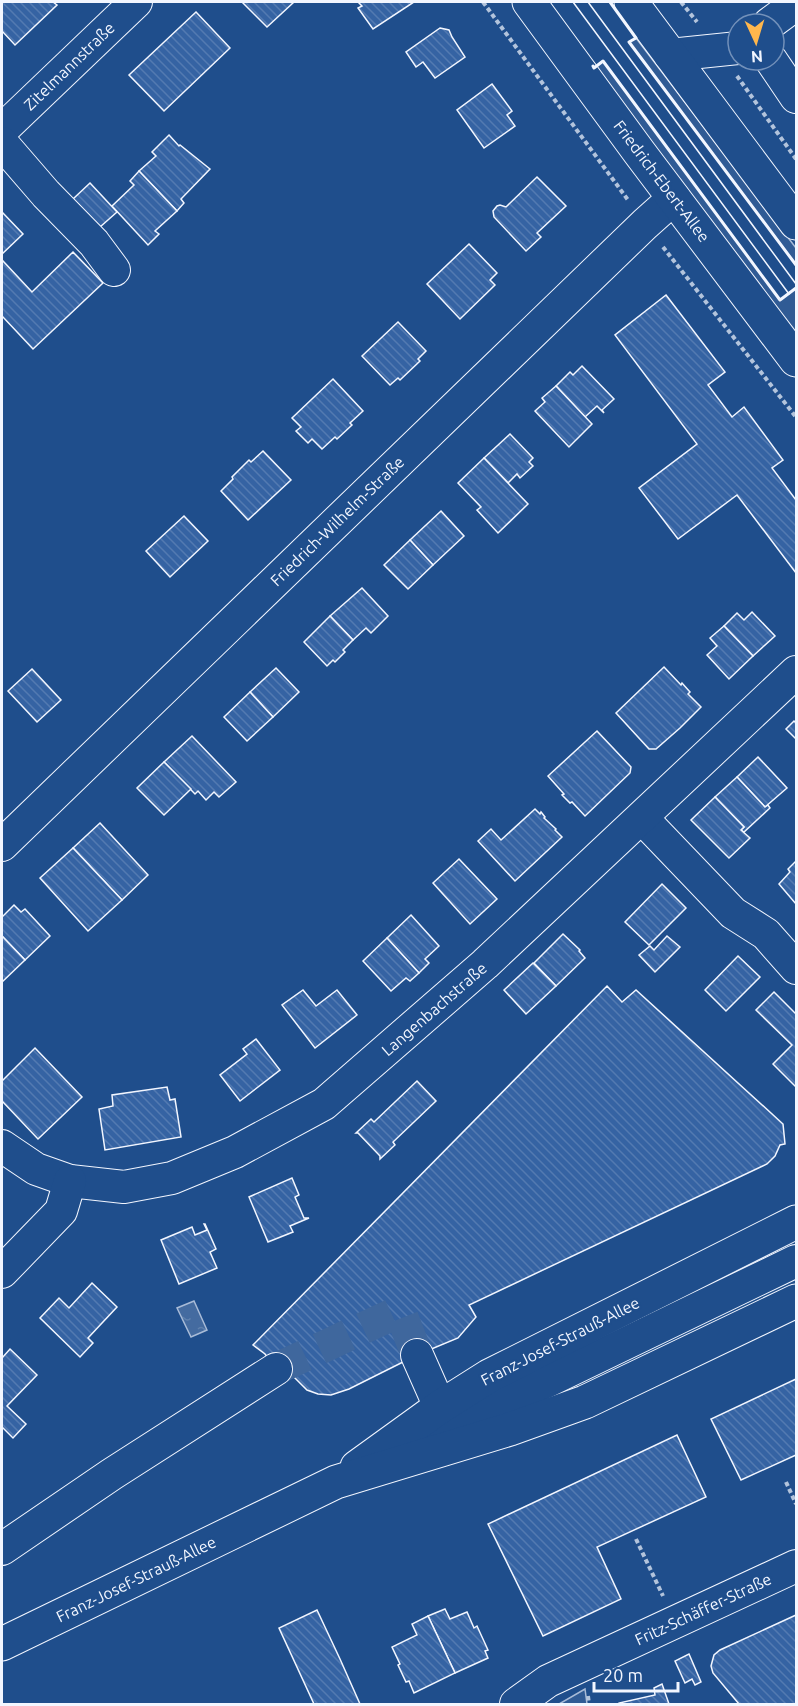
<svg xmlns="http://www.w3.org/2000/svg" width="798" height="1706" font-family="Ubuntu,sans-serif">
<style>
.built{fill:#305b95;stroke:#a8bbd7;stroke-width:1.5}
.water{fill:url(#water-ripples);stroke:#a8bbd7;stroke-width:1.5}
.building{fill:url(#building-back-hatch);stroke:#f2f6ff;stroke-width:1.5}
.lines{fill:none;stroke-linecap:round;stroke-linejoin:round}
.minor-tunnel{stroke:#3f679d;stroke-width:32;stroke-dasharray:32 16;stroke-linecap:butt}
.minor-casing{stroke:#f2f6ff;stroke-width:34}
.major-casing{stroke:#f2f6ff;stroke-width:35}
.path{stroke:#b3c4dc;stroke-width:4;stroke-dasharray:4.5 3;stroke-linecap:butt}
.minor{stroke:#1f4e8c;stroke-width:32}
.major{stroke:#1f4e8c;stroke-width:33}
.tram{stroke:#f2f6ff;stroke-width:1.5}
.wall{stroke:#f2f6ff;stroke-width:3}
.labels{text-anchor:middle;dominant-baseline:central;stroke-width:4.5;stroke-linejoin:round;paint-order:stroke}
.street-label{font-size:16px;fill:#f2f6ff;stroke:#1f4e8c}
</style>
<defs>
<pattern id="water-ripples" width="26" height="14" patternUnits="userSpaceOnUse" patternTransform="scale(1.5)"><rect width="26" height="14" fill="#446ba0"/><path d="M2 4q2-2 4 0t4 0M15 11q2-2 4 0t4 0" fill="none" stroke="#5f81ae"/></pattern>
<pattern id="building-back-hatch" width="6" height="6" patternUnits="userSpaceOnUse" patternTransform="scale(1.5)"><rect width="6" height="6" fill="#3563a3"/><path d="M-1 5l2 2M0 0l6 6M5-1l2 2" fill="none" stroke="#537ab1"/></pattern>
</defs>
<rect width="100%" height="100%" fill="#1f4e8c"/>
<!-- built -->
<g class="built">
<path d="M636,38l160,210v17l-167,-223z"/>
<path d="M603,61l177,239 16,-12v49l-202,-269z"/>
<path d="M585,1689l2,15h-28z"/>
</g>
<!-- water -->
<path class="water" d="M194,1301l13,29 -16,7 -14,-29z"/>
<!-- building -->
<g class="building">
<path d="M2,2h51l4,3 -42,40 -13,-14z"/>
<path d="M242,2h52l-27,25z"/>
<path d="M358,2h56l-41,27 -15,-21 4,-2z"/>
<path d="M196,12l34,36 -66,63 -35,-36z"/>
<path d="M440,28l9,2 3,7 13,20 -30,21 -12,-16 -7,5 -10,-15z"/>
<path d="M492,84l20,27 -5,4 8,11 -31,22 -27,-38z"/>
<path d="M169,135l10,11 1,-1 30,24 -29,30 3,4 -7,8 -38,-40 17,-15 -4,-4z"/>
<path d="M139,171l38,40 -22,20 4,3 -11,11 -36,-39 22,-21 -4,-4z"/>
<path d="M537,177l29,29 -29,27 4,4 -15,14 -32,-34 -1,-6 4,-5 3,-1 6,2z"/>
<path d="M90,183l27,29 -17,15 -27,-28z"/>
<path d="M2,212l21,22 -21,20z"/>
<path d="M469,244l28,29 -7,7 5,5 -35,34 -33,-35z"/>
<path d="M73,252l30,31 -70,66 -31,-33v-56l30,32z"/>
<path d="M666,295l59,77 -17,13 24,32 12,-10 39,53 -11,8 24,32v73l-59,-78 -59,44 -39,-51 58,-44 -82,-109z"/>
<path d="M398,322l28,29 -8,8 2,2 -20,19 -2,-2 -8,7 -28,-29z"/>
<path d="M582,366l32,33 -12,11 2,3 -7,-7 -12,11 -29,-31 14,-14 3,3z"/>
<path d="M333,379l30,32 -13,12 2,2 -15,14 -2,-2 -13,12 -10,-10 -4,4 -12,-12 5,-4 -9,-9z"/>
<path d="M556,386l36,38 -23,23 -34,-36 10,-9 -3,-4z"/>
<path d="M510,434l23,24 -4,4 4,4 -13,12 -3,-4 -9,9 -24,-25z"/>
<path d="M263,451l28,29 -43,40 -27,-29 12,-12 -1,-2 17,-17 2,2z"/>
<path d="M484,458l44,46 -30,29 -21,-23 4,-3 -23,-24z"/>
<path d="M441,511l23,25 -31,29 -23,-25z"/>
<path d="M184,516l24,25 -38,36 -24,-26z"/>
<path d="M410,540l23,25 -25,24 -24,-24z"/>
<path d="M362,588l26,28 -17,17 -5,-5 -13,12 -23,-24z"/>
<path d="M752,612l23,24 -22,20 -29,-30 13,-13 7,7z"/>
<path d="M330,616l23,24 -10,10 2,2 -10,10 -2,-2 -6,6 -23,-24z"/>
<path d="M724,626l29,30 -24,23 -22,-24 10,-9 -7,-8z"/>
<path d="M664,667l17,18 1,-2 8,9 -2,2 13,13 -21,21 -24,21h-7l-33,-36z"/>
<path d="M276,668l23,24 -26,25 -23,-25z"/>
<path d="M32,669l29,31 -24,22 -29,-31z"/>
<path d="M250,692l23,25 -26,24 -23,-24z"/>
<path d="M794,721l1,1 1,-1v18l-10,-10z"/>
<path d="M597,731l34,36 -1,6 -45,43 -13,-14 -2,1 -8,-8 2,-1 -16,-18z"/>
<path d="M192,736l44,46 -17,15 -5,-5 -8,8 -8,-9 -3,3 -31,-32z"/>
<path d="M758,757l29,31 -22,19 -28,-30z"/>
<path d="M164,762l27,27 -27,26 -27,-27z"/>
<path d="M737,777l28,30 3,-2 2,3 -26,24 -3,-2 3,-3 -29,-30z"/>
<path d="M715,797l29,30 -3,3 9,8 -21,20 -38,-38z"/>
<path d="M535,809l5,5 1,-2 4,5 -1,1 12,11 -1,1 7,7 -47,44 -37,-40 13,-12 10,11z"/>
<path d="M100,823l48,52 -26,25 -49,-52z"/>
<path d="M73,848l49,52 -34,31 -48,-53z"/>
<path d="M459,859l38,40 -27,25 -37,-41z"/>
<path d="M796,861v43l-17,-20 11,-12 -2,-3z"/>
<path d="M662,884l24,24 -37,37 -24,-23z"/>
<path d="M14,905l7,7 4,-3 25,27 -25,24 -23,-24v-19z"/>
<path d="M411,915l28,31 -14,13 4,4 -10,10 -32,-35z"/>
<path d="M563,934l17,16 -1,1 6,7 -29,28 -22,-23z"/>
<path d="M2,936l23,24 -23,22z"/>
<path d="M667,936l13,11 -25,25 -16,-17 11,-9 4,4z"/>
<path d="M387,938l32,35 -9,8 -4,-3 -15,13 -28,-30z"/>
<path d="M738,956l22,21 -34,34 -21,-21z"/>
<path d="M533,963l23,23 -30,28 -22,-24z"/>
<path d="M607,986l15,16 14,-12 147,134 2,20 -5,1 -5,11 -8,8 -298,141 7,12 -18,21 -41,17 -68,34 -18,6 -13,-1 -11,-4 -21,-21 -8,3 -13,-18 -12,-9z"/>
<path d="M303,990l13,16 21,-16 20,25 -42,33 -33,-43z"/>
<path d="M774,992l22,22v73l-23,-23 19,-19 -36,-35z"/>
<path d="M256,1039l24,31 -40,31 -20,-26 27,-21 -4,-5z"/>
<path d="M35,1048l47,49 -44,42 -36,-38v-20z"/>
<path d="M417,1081l19,20 -43,41 2,3 -15,14v-3l-22,-23h-2l15,-14 3,3z"/>
<path d="M167,1087l3,13 5,-1 6,38 -76,13 -6,-41 14,-3 -1,-11z"/>
<path d="M292,1178l7,17 -4,2 9,21h5l-19,8 3,6 -25,10 -19,-45z"/>
<path d="M204,1224h1l11,25 -6,3 7,16 -38,16 -18,-44 31,-13 3,8 12,-5z"/>
<path d="M92,1283l25,24 -29,31 5,5 -13,14 -40,-39 19,-20 10,10z"/>
<path d="M10,1349l27,26 -30,31 19,18 -13,14 -11,-11v-69z"/>
<path d="M796,1379v76l-55,25 -30,-61z"/>
<path d="M677,1435l29,62 -109,50 24,52 -78,37 -55,-112z"/>
<path d="M445,1609l5,10 17,-7 7,16 3,-2 11,24 -3,1 3,7 -33,15 -27,-57z"/>
<path d="M317,1610l23,49 20,45h-46l-35,-76z"/>
<path d="M796,1615v89h-57l-26,-31 -2,-7 3,-11 6,-5z"/>
<path d="M428,1616l27,57 -41,20 -5,-12 -3,1 -8,-17 2,-1 -8,-17 25,-12 -5,-11z"/>
<path d="M689,1654l12,28 -6,3 -3,-6 -7,4 -10,-22z"/>
<path d="M662,1684l7,20h-50v-1l36,-8 -1,-7z"/>
</g>
<g class="lines">
<!-- minor-tunnel -->
<path class="minor-tunnel" d="M276,1369l124,-58 17,44"/>
<!-- minor casing -->
<g class="minor-casing">
<g id="minor">
<path d="M769,24l27,-20"/>
<path d="M670,55l68,-7"/>
<path d="M771,60l25,37"/>
<path d="M2,130l134,-128"/>
<path d="M2,143l44,51 48,49 20,27"/>
<path d="M642,818l91,95 33,21 30,34"/>
<path d="M2,845l643,-621 29,-26"/>
<path d="M2,1146l34,23 34,12 54,6 48,-9 63,-26 89,-48 161,-140 311,-292"/>
<path d="M2,1272l59,-61 9,-30"/>
<path d="M417,1355l23,52"/>
<path d="M405,1450l391,-189"/>
<path d="M2,1549l110,-75 164,-105"/>
<path d="M516,1704l32,-23 248,-115"/>
</g>
</g>
<!-- major casing -->
<g class="major-casing">
<g id="major">
<path d="M529,2l110,150 157,208"/>
<path d="M631,2l165,221"/>
<path d="M357,1467l83,-60 49,-31 307,-154"/>
<path d="M2,1644l334,-162 174,-53 75,-27 211,-101"/>
</g>
</g>
<!-- path -->
<g class="path">
<path d="M483,2l145,198"/>
<path d="M681,2l16,20"/>
<path d="M737,76l59,83"/>
<path d="M663,247l133,170"/>
<path d="M786,1482l10,22"/>
<path d="M636,1539l27,57"/>
<path d="M588,1696l1,8"/>
</g>
<!-- minor -->
<use href="#minor" class="minor"/>
<!-- major -->
<use href="#major" class="major"/>
<!-- tram -->
<g class="tram">
<path d="M573,2l216,292"/>
<path d="M588,2l208,282"/>
</g>
<!-- wall -->
<g class="wall">
<path d="M610,2l26,36 -7,4 167,223"/>
<path d="M593,66l1,2 9,-7 177,239 16,-12"/>
</g>
</g>
<g class="labels">
<!-- street labels -->
<g class="street-label">
<text transform="translate(69 66) rotate(-44)">Zitelmannstraße</text>
<text transform="translate(662 181) rotate(53)">Friedrich-Ebert-Allee</text>
<text transform="translate(337 521) rotate(-44)">Friedrich-Wilhelm-Straße</text>
<text transform="translate(434 1009) rotate(-41)">Langenbachstraße</text>
<text transform="translate(560 1341) rotate(-27)">Franz-Josef-Strauß-Allee</text>
<text transform="translate(136 1579) rotate(-26)">Franz-Josef-Strauß-Allee</text>
<text transform="translate(703 1609) rotate(-25)">Fritz-Schäffer-Straße</text>
</g>
</g>
<!-- border -->
<rect width="798" height="1706" fill="none" stroke="#f2f6ff" stroke-width="6"/>
<!-- north arrow -->
<g transform="translate(756 42) rotate(176)"><circle r="28" fill="#1f4e8c" stroke="#7391ba" stroke-width="1.5"/>
<path d="M0-4.5L10 22L0 15L-10 22Z" fill="#ffb74d"/>
<text y="-9" font-size="16" font-weight="bold" text-anchor="middle" fill="#f2f6ff">N</text>
</g>
<!-- scale -->
<path d="M594 1682v9h84v-9" fill="none" stroke="#f2f6ff" stroke-width="3"/>
<text x="603" y="1682" font-size="18" fill="#f2f6ff" stroke="#1f4e8c" stroke-width="4.5" paint-order="stroke">20 m</text>
</svg>
